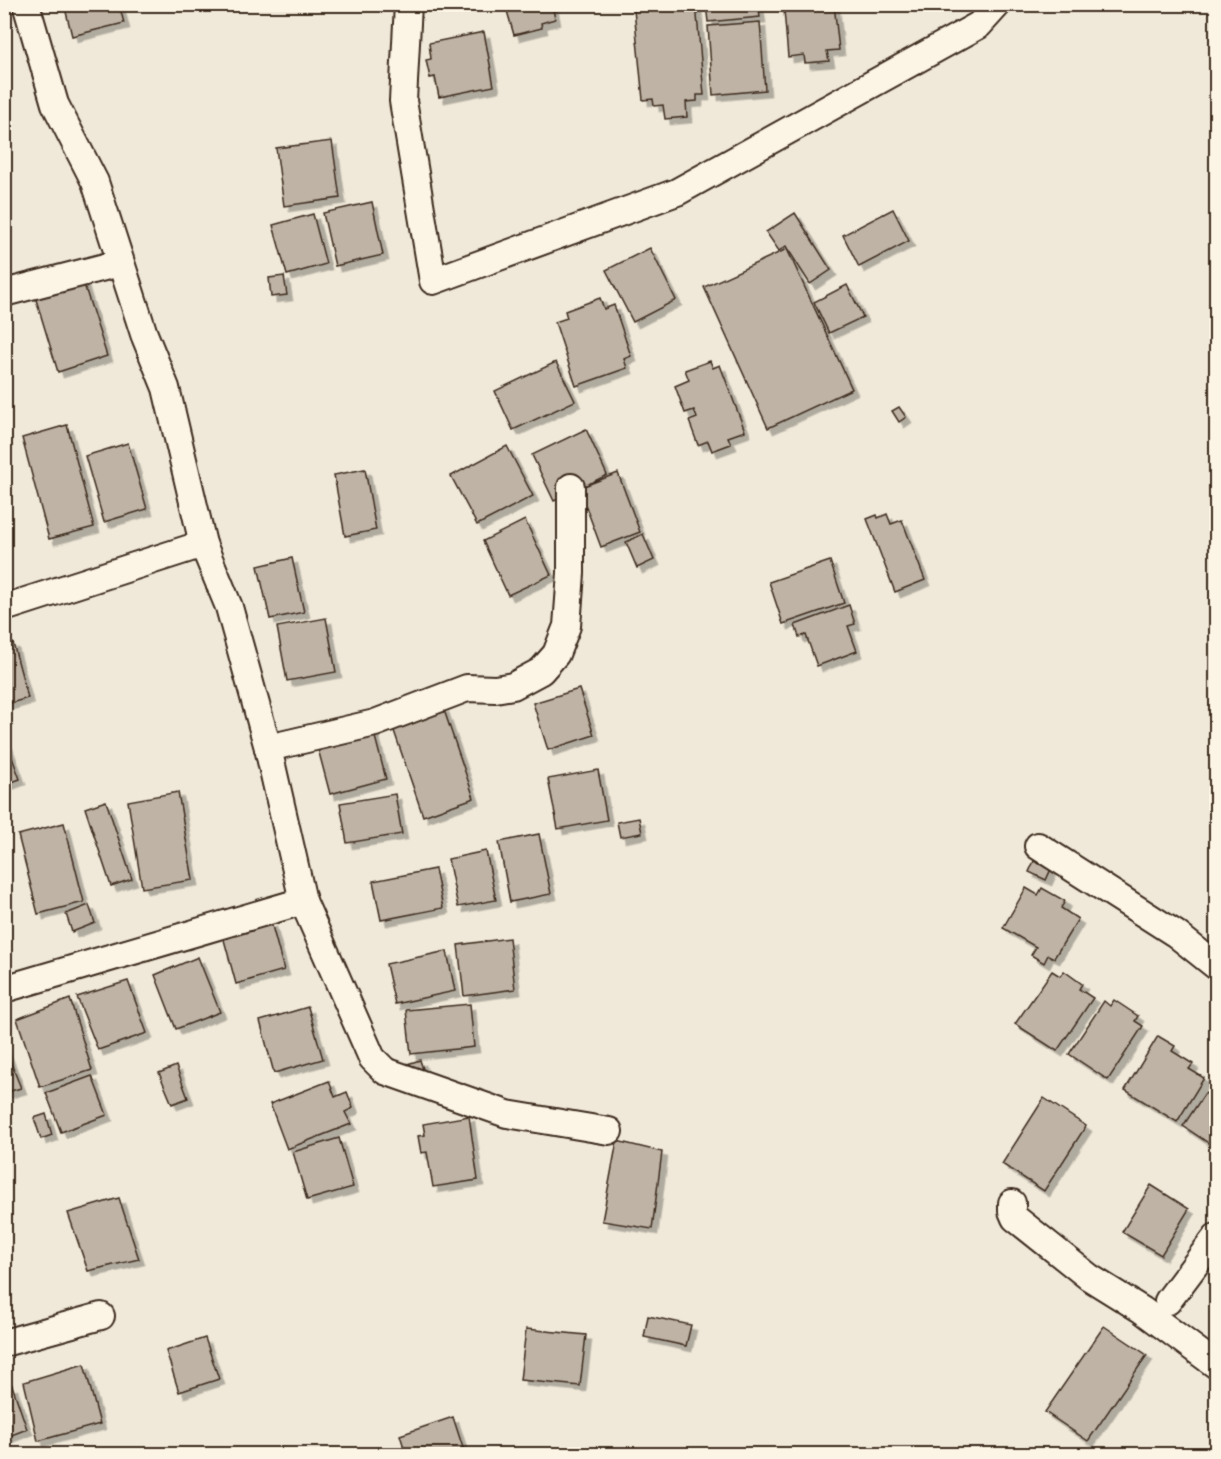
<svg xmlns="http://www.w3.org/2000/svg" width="1221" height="1459" font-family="Mynerve,sans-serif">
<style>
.building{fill:#beb3a4;stroke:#3b2a1e;stroke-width:1.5;filter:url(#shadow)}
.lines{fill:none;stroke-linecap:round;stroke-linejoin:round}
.street-casing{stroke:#3b2a1e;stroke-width:30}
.street{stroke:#fcf5e5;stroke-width:26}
</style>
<defs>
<filter id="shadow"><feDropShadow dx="5.5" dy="5.5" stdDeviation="0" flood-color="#0004"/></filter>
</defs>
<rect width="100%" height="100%" fill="#f0e9d9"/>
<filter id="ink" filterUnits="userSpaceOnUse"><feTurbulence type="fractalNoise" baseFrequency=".0167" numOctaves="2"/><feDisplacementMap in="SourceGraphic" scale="12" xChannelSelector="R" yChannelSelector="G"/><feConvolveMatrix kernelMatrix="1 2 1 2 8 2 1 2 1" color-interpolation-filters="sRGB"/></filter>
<g filter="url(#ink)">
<!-- building -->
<g class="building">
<path d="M64,4h55l5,19 -52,13z"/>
<path d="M505,4h47l3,15 -14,4 1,5 -28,7z"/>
<path d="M685,4h11l8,91h-7v6l-11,1 1,15 -22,2 -2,-14 -9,1 -1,-7 -10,1 -9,-90z"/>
<path d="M706,4h52l2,13 -52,5z"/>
<path d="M834,4l5,46 -12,1 2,10 -24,2 -1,-8 -16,2 -4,-47z"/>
<path d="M760,22l5,68 -52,5 -5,-69z"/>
<path d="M484,32l10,54 -55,11 -4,-20 -5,1 -4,-18 5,-1 -2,-16z"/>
<path d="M332,141l8,57 -56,8 -8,-58z"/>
<path d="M372,202l11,53 -48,11 -12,-53z"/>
<path d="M893,209l16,32 -50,26 -16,-32z"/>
<path d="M795,213l36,57 -21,14 -24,-38 -7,5 -13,-19z"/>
<path d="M313,214l13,50 -39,11 -14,-50z"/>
<path d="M650,248l26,52 -43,22 -27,-52z"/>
<path d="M787,249l65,140 -84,39 -64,-141z"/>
<path d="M284,276l3,19 -16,2 -2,-19z"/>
<path d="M82,278l25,78 -49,16 -24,-79z"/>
<path d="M847,285l16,32 -34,16 -15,-31z"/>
<path d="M600,298l4,11 10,-4 17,51 -7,3 3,9 -51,18 -21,-64 12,-4 -2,-7z"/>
<path d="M710,361l3,7 7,-3 25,66 -17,6 3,7 -19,7 -4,-10 -10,4 -9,-24 8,-3 -3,-8 -9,3 -10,-27 14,-6 -4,-10z"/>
<path d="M556,362l19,39 -62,29 -18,-39z"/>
<path d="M899,407l7,10 -7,5 -7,-11z"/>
<path d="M67,425l27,102 -45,12 -27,-101z"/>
<path d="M586,429l21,46 -53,26 -22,-46z"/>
<path d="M128,443l19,66 -43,13 -19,-66z"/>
<path d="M507,446l26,50 -56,29 -26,-49z"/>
<path d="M365,469l11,61 -31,6 -11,-61z"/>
<path d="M618,473l22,59 -39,15 -22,-59z"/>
<path d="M887,514l4,10 11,-4 23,60 -30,12 -28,-73 10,-4 1,3z"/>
<path d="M525,520l26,55 -43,20 -25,-54z"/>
<path d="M643,534l11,26 -17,8 -11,-26z"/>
<path d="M292,558l12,54 -34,7 -12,-53z"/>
<path d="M830,561l14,42 -61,21 -14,-42z"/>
<path d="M849,605l6,19 -7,2 9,25 -40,15 -11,-31 -7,2 -4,-12z"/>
<path d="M326,618l10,54 -49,9 -10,-54z"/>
<path d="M13,643l15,55 -24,7v-60z"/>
<path d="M579,689l15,46 -46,15 -15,-47z"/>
<path d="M443,707l31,91 -51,18 -31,-91z"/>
<path d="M373,729l13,50 -56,15 -13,-49z"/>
<path d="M4,736l16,43 -16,6z"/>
<path d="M598,770l9,50 -49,9 -10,-50z"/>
<path d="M178,792l15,88 -51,8 -14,-87z"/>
<path d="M395,794l7,40 -55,9 -7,-40z"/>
<path d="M106,801l26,78 -21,7 -26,-78z"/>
<path d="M639,818l3,15 -22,4 -3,-15z"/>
<path d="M64,823l20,79 -46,12 -20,-79z"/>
<path d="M539,834l12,60 -41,8 -11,-60z"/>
<path d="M486,851l10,49 -38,7 -10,-48z"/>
<path d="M1034,861l17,8 -5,11 -17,-8z"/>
<path d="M435,869l8,39 -62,12 -8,-39z"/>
<path d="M1026,888l12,7 4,-7 23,13 -4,7 17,11 -24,39 -6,-3 -4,8 -13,-8 5,-8 -33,-19z"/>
<path d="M89,905l6,18 -23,9 -6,-18z"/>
<path d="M271,922l13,48 -48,14 -13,-48z"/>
<path d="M509,938l6,51 -51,7 -6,-51z"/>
<path d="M447,951l8,40 -60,13 -9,-40z"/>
<path d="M198,957l22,55 -44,17 -21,-54z"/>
<path d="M1052,971l8,5 4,-5 18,13 -3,5 14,9 -36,53 -42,-27z"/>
<path d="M128,981l19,52 -49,17 -21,-53z"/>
<path d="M70,999l22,71 -52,17 -23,-68z"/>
<path d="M1114,1000l24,16 -3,5 8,5 -35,54 -39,-26 35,-53 6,5z"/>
<path d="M470,1004l4,43 -63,7 -5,-44z"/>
<path d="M308,1007l15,52 -49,14 -14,-52z"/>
<path d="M1158,1036l17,10 -3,5 21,13 -4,5 15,9 -27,44 -52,-32z"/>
<path d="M4,1046l17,42 -17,5z"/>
<path d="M420,1060l3,9 -17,5 -2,-9z"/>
<path d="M176,1066l12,32 -16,6 -13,-31z"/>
<path d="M92,1076l15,39 -46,17 -15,-39z"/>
<path d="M329,1081l6,16 12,-5 6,16 -8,4 6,12 -64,25 -17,-45z"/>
<path d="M1205,1093l11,7v48l-33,-22z"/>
<path d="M1044,1098l42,28 -42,65 -42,-27z"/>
<path d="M46,1114l6,21 -11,4 -7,-21z"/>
<path d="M469,1116l9,64 -45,7 -6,-35 -6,1 -3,-17 7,-1 -2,-11z"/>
<path d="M339,1138l14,49 -46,13 -14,-48z"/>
<path d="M617,1141l45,11 -10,77 -50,-8z"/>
<path d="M1151,1185l38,24 -28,46 -39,-23z"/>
<path d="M119,1198l20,61 -51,12 -20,-58z"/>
<path d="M648,1316l43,9 -5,21 -42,-9z"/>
<path d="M1104,1326l43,29 -59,86 -43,-29z"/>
<path d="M526,1329l60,6 -6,51 -60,-6z"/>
<path d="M205,1338l14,41 -40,13 -13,-41z"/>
<path d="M84,1364l16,60 -62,17 -14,-59z"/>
<path d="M12,1385l15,44 -23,9v-50z"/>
<path d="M453,1417l12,37h-59l-6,-19z"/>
</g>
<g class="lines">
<!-- street casing -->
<g class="street-casing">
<g id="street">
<path d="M26,4l29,100 40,78 49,152 22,54 37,156 26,63 39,141 35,153 69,157 13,13 122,43 102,17"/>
<path d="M408,4l-5,97 30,180 244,-89 302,-167 19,-21"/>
<path d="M4,293l116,-30"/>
<path d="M4,608l199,-64"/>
<path d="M268,748l107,-25 92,-35 28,1 18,-3 28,-15 15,-17 11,-28 4,-53v-86"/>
<path d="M1038,846l138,88 40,32"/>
<path d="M4,989l299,-88"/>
<path d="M1012,1203v8l3,7 74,59 53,33 74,55"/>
<path d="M1168,1301l48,-64"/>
<path d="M4,1343l97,-27"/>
</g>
</g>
<!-- street -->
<use href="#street" class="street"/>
</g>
</g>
<!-- margin -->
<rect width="1221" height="1459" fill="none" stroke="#fcf5e5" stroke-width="24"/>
<rect x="12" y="12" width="1197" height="1435" fill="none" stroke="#3b2a1e" stroke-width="2" filter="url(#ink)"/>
</svg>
